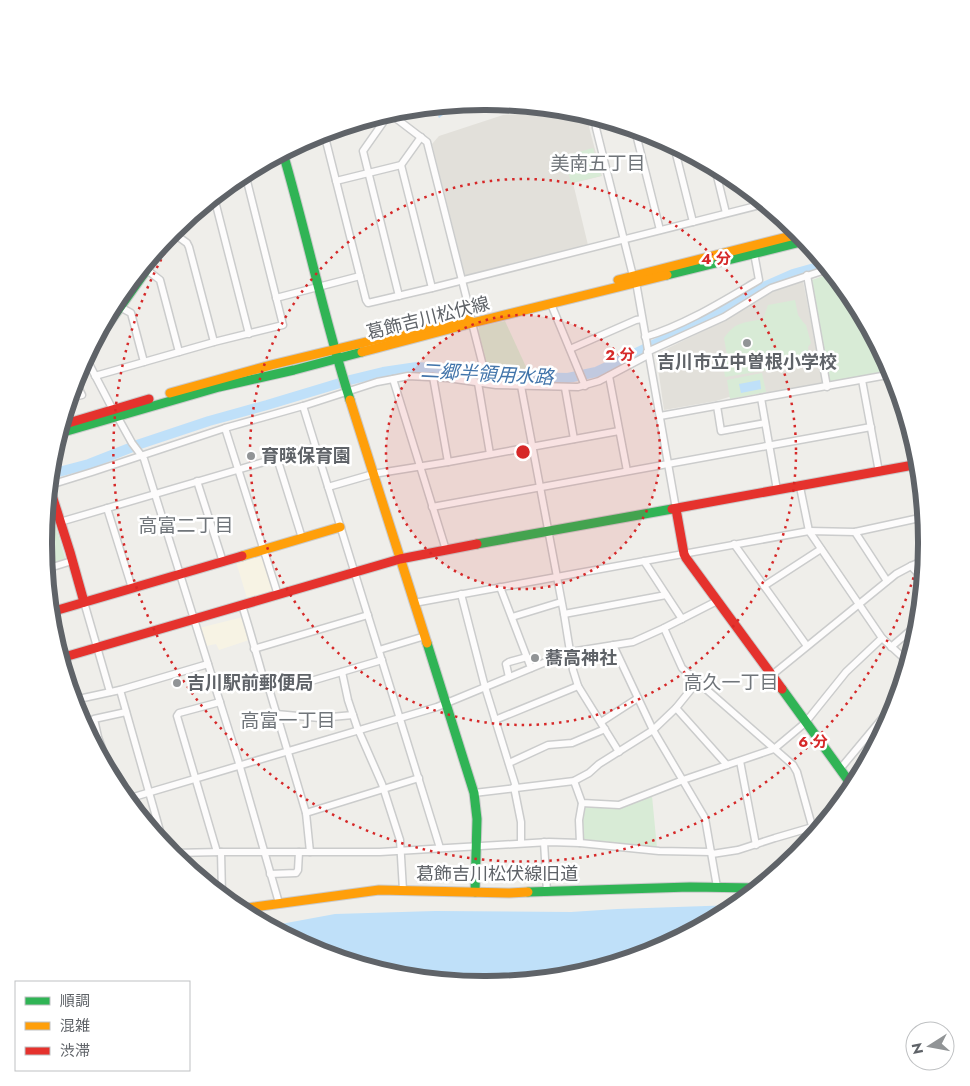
<svg xmlns="http://www.w3.org/2000/svg" width="970" height="1086" font-family="Jost,'Noto Sans JP',sans-serif">
<style>
.commercial{fill:#f7f3e4}
.education{fill:#e2e0da}
.green{fill:#d8ebd6}
.water{fill:#bfe0f9}
.lines{fill:none;stroke-linecap:round;stroke-linejoin:round}
.river{stroke:#bfe0f9;stroke-width:10}
.street-casing{stroke:#cbcccc;stroke-width:9}
.fast-casing{stroke:#cacacb;stroke-width:11}
.slow-casing{stroke:#cacacb;stroke-width:11}
.jam-casing{stroke:#cacacb;stroke-width:11}
.street{stroke:#fdfcfc;stroke-width:6}
.fast{stroke:#30b455;stroke-width:9}
.slow{stroke:#ff9f0a;stroke-width:9}
.jam{stroke:#e5322d;stroke-width:9}
.ring{fill:none;stroke:#d62828;stroke-width:2.5;stroke-dasharray:2.5 5}
.poi-dot{fill:#919496;stroke:#fff;stroke-width:2}
.labels{text-anchor:middle;dominant-baseline:central;stroke-width:5;stroke-linejoin:round;paint-order:stroke}
.street-label{font-size:18px;fill:#5f6368;stroke:#fff}
.poi-label{font-size:18px;font-weight:bold;fill:#5f6368;stroke:#fff;text-anchor:start}
.neighbourhood-label{font-size:19px;fill:#70757a;stroke:#fff}
.water-label{font-size:19px;font-style:italic;fill:#4174aa;stroke:#fff}
.rim{fill:none;stroke:#5f6368;stroke-width:6}
.centre{fill:#d62828;stroke:#fff;stroke-width:2.5}
.ring-label{font-size:15px;text-anchor:middle;font-weight:bold;fill:#d62828;stroke:#fff;stroke-width:5;stroke-linejoin:round;paint-order:stroke}
</style>
<rect width="100%" height="100%" fill="#efeeea"/>
<!-- commercial -->
<g class="commercial">
<path d="M261,554l12,38 -26,6 -11,-36z"/>
<path d="M243,617l6,23 -30,10 -3,-6 -10,2 -7,-18z"/>
</g>
<!-- education -->
<g class="education">
<path d="M579,113l5,1 5,4v9l13,49 -29,7 15,62 -121,30 -1,4 -34,-135 7,-8 64,-21 18,-1 47,1z"/>
<path d="M803,281l20,102 -29,6 -65,8 -13,4 -52,9 -8,-56 45,-22 66,-38z"/>
</g>
<!-- green -->
<g class="green">
<path d="M593,148l8,28 -30,7 -7,-27z"/>
<path d="M831,273l21,25 39,73 -61,12 -18,-103z"/>
<path d="M795,300l3,15 5,7 3,3 5,18 -3,4 1,8 -11,2 1,8 -74,12 -2,-14 5,-2 -4,-23c12,-17 20,-15 39,-19l5,-14z"/>
<path d="M505,321l22,48 -41,-1 -8,-36 1,-5z"/>
<path d="M762,373l4,19 -36,7 -3,-19z"/>
<path d="M48,500l18,61 -20,6 -2,-24z"/>
<path d="M652,796l5,52 -75,-7v-21l3,-13 35,1z"/>
</g>
<!-- water -->
<g class="water">
<path d="M485,102h6l-21,7 -22,2 -9,7 -1,-2 9,-6 2,-5z"/>
<path d="M760,380l1,9 -20,4 -2,-9z"/>
<path d="M736,905l-6,5 -76,41 -83,25 -86,8 -86,-8 -83,-25 -46,-25 65,-12 100,-3 136,1 46,-3z"/>
</g>
<g class="lines">
<!-- river -->
<path class="river" d="M51,474l38,-10 51,-20 69,-23 58,-16 83,-25 33,-8 34,-5 14,1 60,8 77,2 28,-6 97,-46 64,-36 36,-16 32,-9"/>
<!-- street casing -->
<g class="street-casing">
<g id="street">
<path d="M389,113l38,29 44,174"/>
<path d="M389,114l-26,37 36,145"/>
<path d="M595,118l1,10 37,148"/>
<path d="M635,130l25,100"/>
<path d="M324,133l42,167 2,3 64,-15 332,-84"/>
<path d="M674,146l19,76"/>
<path d="M401,165l31,123"/>
<path d="M715,168l11,45"/>
<path d="M336,181l65,-16 20,-28"/>
<path d="M214,197l35,137"/>
<path d="M173,233l14,10 2,4 25,95"/>
<path d="M147,270l13,10 19,72"/>
<path d="M807,275l20,112"/>
<path d="M636,282l40,227"/>
<path d="M276,298l84,-22"/>
<path d="M551,304l34,82"/>
<path d="M120,307l11,6 13,49"/>
<path d="M472,323l12,47"/>
<path d="M645,337c40,-12 78,-36 114,-57l-5,-27"/>
<path d="M570,349l66,-29 6,-1"/>
<path d="M647,352l77,-35 47,-29 57,-19"/>
<path d="M86,358l27,52"/>
<path d="M95,376l119,-34 69,-17 -38,-152"/>
<path d="M609,376l18,95"/>
<path d="M433,377l15,85"/>
<path d="M393,379l53,171"/>
<path d="M862,380l17,92"/>
<path d="M478,383l12,71"/>
<path d="M521,386l43,228 9,56 5,16 41,66"/>
<path d="M565,388l9,51"/>
<path d="M70,398l12,-3 -7,-14"/>
<path d="M761,398l16,92"/>
<path d="M303,406l137,442"/>
<path d="M717,406l4,25 44,-8"/>
<path d="M117,416l15,27 12,16 94,301 41,143"/>
<path d="M660,416l233,-42"/>
<path d="M225,428l53,167"/>
<path d="M277,458l25,80"/>
<path d="M197,481l26,81"/>
<path d="M50,485l42,-13 133,-44 78,-22 74,-24 16,-3 15,-3 40,2 48,7 82,2 21,-6 49,-26"/>
<path d="M328,487l45,-13 75,-12 171,-31"/>
<path d="M800,487l9,44 73,107 26,24"/>
<path d="M432,507l439,-80"/>
<path d="M107,508l25,80"/>
<path d="M60,522l255,-75"/>
<path d="M855,532l32,49"/>
<path d="M734,544l73,102"/>
<path d="M644,561l38,58"/>
<path d="M911,566l12,13"/>
<path d="M46,569l26,-8"/>
<path d="M764,586l57,-37"/>
<path d="M500,587l31,81"/>
<path d="M461,594l24,93 31,100"/>
<path d="M84,602l26,90"/>
<path d="M414,603l395,-72 46,1 69,-15"/>
<path d="M242,605l7,23 14,49 4,5 39,131 4,39"/>
<path d="M564,614l102,-19"/>
<path d="M512,617l49,-15"/>
<path d="M664,628l18,40 111,97 4,7 15,54"/>
<path d="M613,645l40,85 52,88 12,69"/>
<path d="M891,647l27,-23"/>
<path d="M254,649l114,-34"/>
<path d="M379,650l46,-14"/>
<path d="M342,672l6,28 9,27 25,57 18,56 3,50"/>
<path d="M772,675l124,-101 15,-8 14,-6"/>
<path d="M509,677l-3,-13 3,-2 18,-5"/>
<path d="M267,682l34,2 81,-24"/>
<path d="M120,690l44,155"/>
<path d="M74,700l46,-10 88,-26"/>
<path d="M676,708l51,57"/>
<path d="M276,714l44,4 33,-3"/>
<path d="M495,720l83,-34"/>
<path d="M601,722l37,-24"/>
<path d="M740,761l16,84"/>
<path d="M509,763l39,-18 24,-2 33,-14"/>
<path d="M840,769l56,-67"/>
<path d="M112,776l-14,-39 -4,-18 32,-7"/>
<path d="M574,781l8,22 37,2 64,-25 91,-31 31,-26 41,-51 36,-34"/>
<path d="M514,787l7,35v21"/>
<path d="M474,793l100,-12 15,-8 10,-9 54,-34 23,-22 21,-26"/>
<path d="M127,799l310,-92 133,-55 63,-10 31,-14 53,-27"/>
<path d="M306,813l113,-35"/>
<path d="M544,842l3,50"/>
<path d="M580,843l-1,-23 3,-17"/>
<path d="M217,852l-40,-136 2,-3 41,-11"/>
<path d="M221,852l1,43"/>
<path d="M172,853l49,-1h159l169,-10 31,1 79,8 52,1"/>
<path d="M712,854l26,-4 37,-12 48,-14"/>
<path d="M270,874l26,-1 2,-3 1,-18"/>
</g>
</g>
<!-- fast casing -->
<g class="fast-casing">
<g id="fast">
<path d="M283,153c24,82 41,166 67,247"/>
<path d="M667,275l138,-34"/>
<path d="M94,344l83,-117"/>
<path d="M60,433l159,-46 75,-17 68,-18"/>
<path d="M477,544l195,-35"/>
<path d="M427,643l47,150 3,26 -2,73"/>
<path d="M782,689l71,98"/>
<path d="M528,892l162,-5 67,1"/>
</g>
</g>
<!-- slow casing -->
<g class="slow-casing">
<g id="slow">
<path d="M618,280l181,-46"/>
<path d="M362,352l110,-29 195,-48"/>
<path d="M170,393l101,-28 198,-48"/>
<path d="M350,400l77,243"/>
<path d="M242,556l98,-29"/>
<path d="M239,909l140,-19 130,3 19,-1"/>
</g>
</g>
<!-- jam casing -->
<g class="jam-casing">
<g id="jam">
<path d="M65,424l84,-25"/>
<path d="M49,486l21,66 14,50"/>
<path d="M672,509l247,-45"/>
<path d="M676,509l8,45 2,4 96,131"/>
<path d="M51,612l191,-56"/>
<path d="M61,658l339,-99 77,-15"/>
</g>
</g>
<!-- street -->
<use href="#street" class="street"/>
<!-- fast -->
<use href="#fast" class="fast"/>
<!-- slow -->
<use href="#slow" class="slow"/>
<!-- jam -->
<use href="#jam" class="jam"/>
</g>
<!-- distance rings -->
<circle cx="523" cy="452" r="137" fill="#d62828" fill-opacity=".12"/>
<g class="ring">
<circle cx="523" cy="452" r="137"/>
<circle cx="523" cy="452" r="273"/>
<path d="M925 534A410 410 0 1 1 183 223"/>
</g>
<!-- markers -->
<g class="poi-dot">
<circle cx="747" cy="343" r="5"/>
<circle cx="251" cy="456" r="5"/>
<circle cx="535" cy="658" r="5"/>
<circle cx="177" cy="683" r="5"/>
</g>
<g class="labels">
<!-- street labels -->
<g class="street-label">
<text transform="translate(428 318) rotate(-14)">葛飾吉川松伏線</text>
<text x="497" y="874">葛飾吉川松伏線旧道</text>
</g>
<!-- poi labels -->
<g class="poi-label">
<text x="747" y="362" text-anchor="middle">吉川市立中曽根小学校</text>
<text x="261" y="456">育暎保育園</text>
<text x="545" y="658">蕎高神社</text>
<text x="187" y="683">吉川駅前郵便局</text>
</g>
<!-- neighbourhood labels -->
<g class="neighbourhood-label">
<text x="598" y="163">美南五丁目</text>
<text x="186" y="525">高富二丁目</text>
<text x="731" y="682">高久一丁目</text>
<text x="288" y="720">高富一丁目</text>
</g>
<!-- water labels -->
<g class="water-label">
<text transform="translate(487 374) rotate(3)">二郷半領用水路</text>
</g>
</g>
<!-- crop -->
<path d="M0 0H970V1086H0ZM484 110H486A432 432 0 0 1 918 542V544A432 432 0 0 1 486 976H484A432 432 0 0 1 52 544V542A432 432 0 0 1 484 110Z" fill="#fff" fill-rule="evenodd"/>
<path class="rim" d="M484 110H486A432 432 0 0 1 918 542V544A432 432 0 0 1 486 976H484A432 432 0 0 1 52 544V542A432 432 0 0 1 484 110Z"/>
<circle cx="523" cy="452" r="8" class="centre"/>
<g class="ring-label">
<text x="716" y="264">4 分</text>
<text x="620" y="360">2 分</text>
<text x="813" y="747">6 分</text>
</g>
<!-- legend -->
<rect x="15" y="981" width="175" height="90" fill="#ffffff" stroke="#bfc1c3"/>
<rect x="25" y="997" width="25" height="8" fill="#30b455" stroke="#bfc1c3"/>
<text x="60" y="1006" font-size="15" fill="#5f6368">順調</text>
<rect x="25" y="1022" width="25" height="8" fill="#ff9f0a" stroke="#bfc1c3"/>
<text x="60" y="1031" font-size="15" fill="#5f6368">混雑</text>
<rect x="25" y="1047" width="25" height="8" fill="#e5322d" stroke="#bfc1c3"/>
<text x="60" y="1056" font-size="15" fill="#5f6368">渋滞</text>
<!-- north arrow -->
<g transform="translate(930 1046) rotate(259)"><circle r="24" fill="#ffffff" stroke="#bfc1c3"/>
<path d="M0-4L9 19L0 12L-9 19Z" fill="#919496"/>
<text y="-8" font-size="14" font-weight="bold" text-anchor="middle" fill="#5f6368">N</text>
</g>
</svg>
